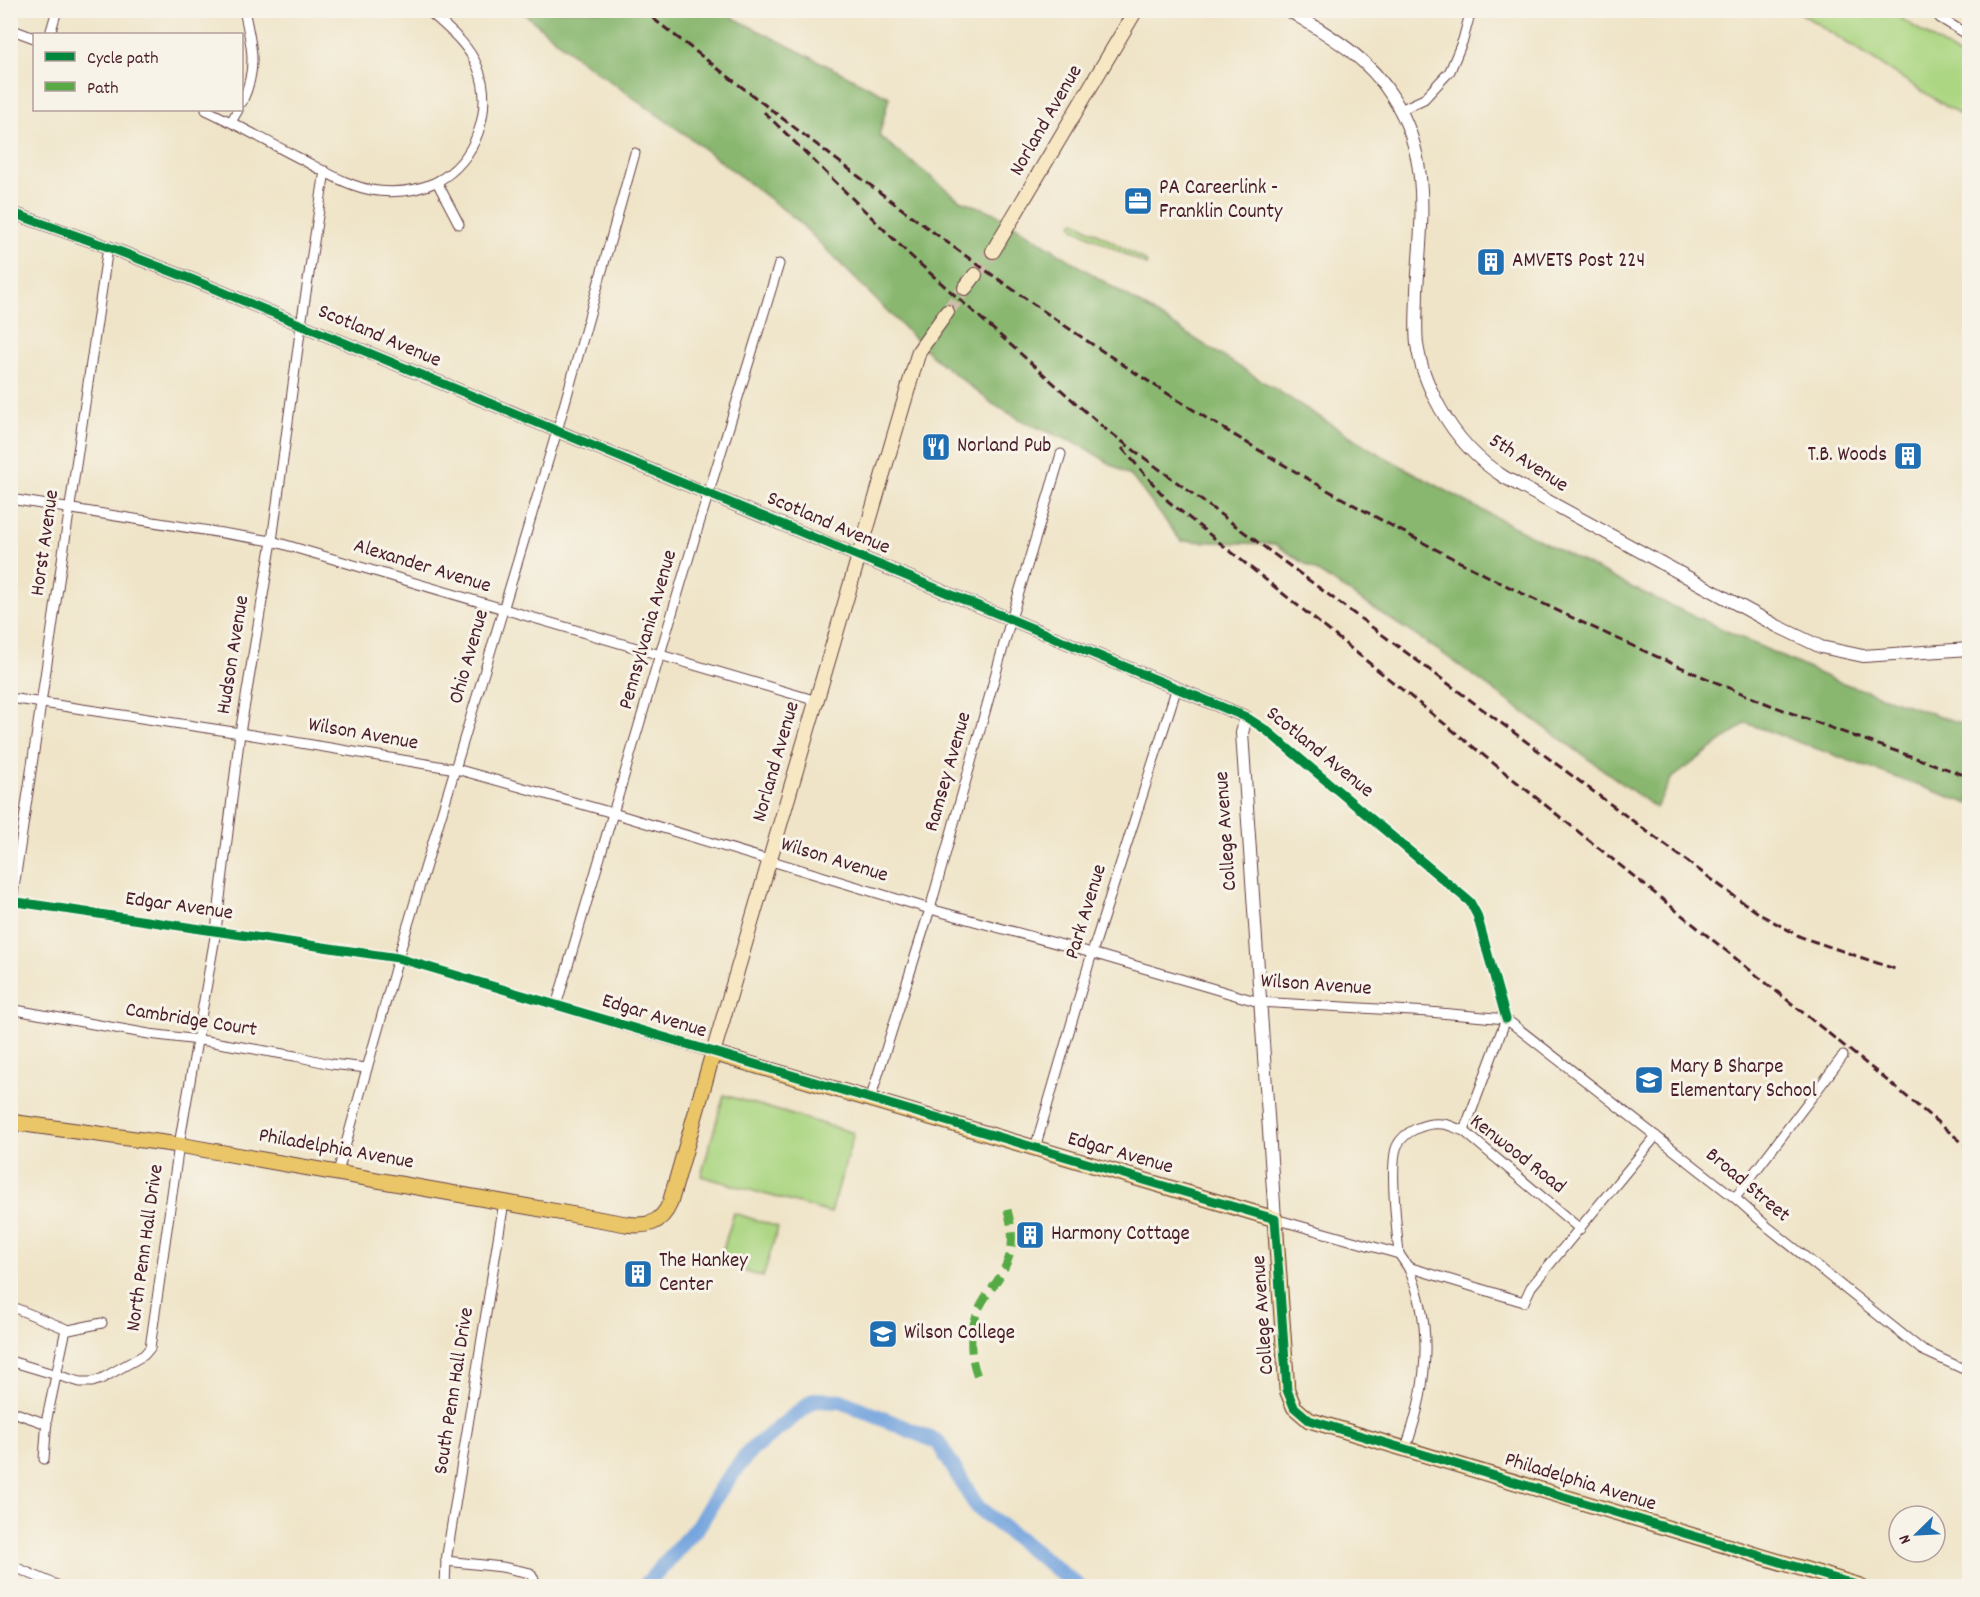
<svg xmlns="http://www.w3.org/2000/svg" width="1980" height="1597" font-family="Dekko,sans-serif">
<style>
.green{fill:#acd682;stroke:#7b7a56;stroke-width:1.5}
.forest{fill:#89b770;stroke:#6a6b4e;stroke-width:1.5}
.lines{fill:none;stroke-linecap:round;stroke-linejoin:round}
.river{stroke:#74a4de;stroke-width:16}
.secondary-tunnel{stroke:#cebda8;stroke-width:14;stroke-dasharray:14 7;stroke-linecap:butt}
.minor-casing{stroke:#633d42;stroke-width:11}
.tertiary-casing{stroke:#633d42;stroke-width:14}
.secondary-casing{stroke:#633d42;stroke-width:16}
.primary-casing{stroke:#633d42;stroke-width:17}
.minor{stroke:#fff;stroke-width:9}
.tertiary{stroke:#fff;stroke-width:12}
.secondary{stroke:#f7e8c3;stroke-width:14}
.primary{stroke:#eac669;stroke-width:15}
.rail{stroke:#4a1f2b;stroke-width:3;stroke-dasharray:9 4.5;stroke-linecap:butt}
.quiet{stroke:#57aa44;stroke-width:8;stroke-dasharray:15 8;stroke-linecap:butt}
.cycleway-casing{stroke:#f7f3e8;stroke-width:13}
.cycleway{stroke:#00873e;stroke-width:9}
.labels{text-anchor:middle;dominant-baseline:central;stroke-width:6;stroke-linejoin:round;paint-order:stroke}
.street-label{font-size:21px;fill:#4a1f2b;stroke:#f7f3e8}
.poi-label{font-size:21px;fill:#4a1f2b;stroke:#f7f3e8;text-anchor:start}
</style>
<rect width="100%" height="100%" fill="#f7f3e8"/>
<filter id="ink" filterUnits="userSpaceOnUse"><feTurbulence type="fractalNoise" baseFrequency=".0167" numOctaves="2"/><feDisplacementMap in="SourceGraphic" scale="12" xChannelSelector="R" yChannelSelector="G"/><feConvolveMatrix kernelMatrix="1 2 1 2 8 2 1 2 1" color-interpolation-filters="sRGB"/></filter>
<filter id="wash" filterUnits="userSpaceOnUse"><feTurbulence type="fractalNoise" baseFrequency=".008" numOctaves="4" result="noise"/><feDisplacementMap in="SourceGraphic" scale="24" xChannelSelector="R" yChannelSelector="G"/><feGaussianBlur stdDeviation="1.35" result="paint"/><feColorMatrix in="noise" values="0 0 0 0 0 0 0 0 0 0 0 0 0 0 0 0 0 1.4 0 .05"/><feComposite in="paint" operator="in"/></filter>
<g filter="url(#wash)">
<rect width="100%" height="100%" fill="#efe4c7"/>
<!-- green -->
<g class="green">
<path d="M1797,11h93l79,51v59z"/>
<path d="M1075,221l68,38 4,4 -1,2 -72,-37 -2,-5z"/>
<path d="M724,1095l130,38 -23,80 -130,-37z"/>
<path d="M734,1213l44,14 -15,50 -44,-14z"/>
</g>
<!-- forest -->
<path class="forest" d="M521,11h199l169,86 -10,39 81,64 35,13 377,237 100,55 161,83 198,91 138,47v78l-223,-81 -75,56 -15,29 -218,-158 -163,-106 -94,-3 -49,-64 -50,-31 -57,-24 -32,-18 -61,-48 -135,-136 -107,-82 -111,-79z"/>
<g class="lines">
<!-- river -->
<path class="river" d="M645,1586l54,-61 20,-34 31,-40 64,-51 27,1 97,41 39,65 101,79"/>
</g>
</g>
<g filter="url(#ink)">
<g class="lines">
<!-- secondary-tunnel -->
<g class="secondary-tunnel">
<path d="M975,275l18,-24"/>
<path d="M947,312l18,-24"/>
</g>
<!-- minor casing -->
<g class="minor-casing">
<g id="minor">
<path d="M1941,10l-1,8 30,18"/>
<path d="M10,29l24,9"/>
<path d="M50,34l7,-24"/>
<path d="M242,102c16,-34 10,-56 2,-92"/>
<path d="M206,110c32,15 62,32 93,48 25,13 51,30 79,33 20,2 41,-1 58,-9 40,-20 58,-73 42,-114 -10,-25 -31,-40 -50,-58"/>
<path d="M1400,110l24,-11 26,-28 13,-31 8,-30"/>
<path d="M231,122l7,-12"/>
<path d="M437,182l22,42"/>
<path d="M10,499l262,42 545,160"/>
<path d="M10,698l230,35 216,36 157,44 317,96 162,44 167,49 170,10 77,7"/>
<path d="M1246,717l20,13 204,172 7,13 29,104"/>
<path d="M10,901l388,57 315,95"/>
<path d="M10,915l98,-668"/>
<path d="M556,1006l128,-433 95,-309"/>
<path d="M10,1009l139,25 58,7 88,15 36,8 36,4"/>
<path d="M1506,1019l229,179 34,30 153,122 48,22"/>
<path d="M870,1100l60,-191 81,-290 50,-165"/>
<path d="M1464,1131l42,-112"/>
<path d="M1035,1148l57,-195 85,-266"/>
<path d="M338,1172l60,-214 159,-527 78,-278"/>
<path d="M1735,1198l108,-142"/>
<path d="M1275,1219l124,35 9,13 116,35 7,-15 125,-151"/>
<path d="M1399,1254c-2,-22 -10,-91 -2,-108 7,-15 29,-24 45,-22 7,0 15,5 22,7l116,98"/>
<path d="M10,1306l59,24 33,-7"/>
<path d="M10,1361l70,21h12l9,-3 43,-24 6,-7 29,-203 37,-214 24,-198 32,-192 29,-216 24,-154"/>
<path d="M10,1411l37,13"/>
<path d="M1405,1450c22,-60 30,-124 3,-183"/>
<path d="M44,1459l3,-41 19,-89"/>
<path d="M446,1561l56,6 28,6 8,13"/>
<path d="M10,1565l49,21"/>
<path d="M445,1586l1,-25 58,-359"/>
</g>
</g>
<!-- tertiary casing -->
<g class="tertiary-casing">
<g id="tertiary">
<path d="M1288,10c39,24 79,46 104,86 40,62 29,124 25,194 0,18 -2,36 0,54 3,23 12,44 23,64 16,29 37,52 64,69l273,149 44,21 42,9 107,-7"/>
<path d="M10,212l98,35 83,32 1055,438 -4,16 33,486"/>
</g>
</g>
<!-- secondary casing -->
<g class="secondary-casing">
<g id="secondary">
<path d="M993,251l143,-241"/>
<path d="M965,288l10,-13"/>
<path d="M713,1053l206,-702 28,-39"/>
</g>
</g>
<!-- primary casing -->
<g class="primary-casing">
<path id="primary" d="M10,1122l169,23 447,79c21,3 35,0 44,-21l43,-150 562,166 12,171 7,17 15,13 551,166"/>
</g>
<!-- minor -->
<use href="#minor" class="minor"/>
<!-- tertiary -->
<use href="#tertiary" class="tertiary"/>
<!-- secondary -->
<use href="#secondary" class="secondary"/>
<!-- primary -->
<use href="#primary" class="primary"/>
<!-- rail -->
<g class="rail">
<path d="M642,10c157,121 314,245 480,354 200,132 415,245 636,336 70,28 141,52 212,77"/>
<path d="M764,112l148,145 192,171 630,468 29,20 38,21 94,32"/>
<path d="M1122,448l46,53 721,581 81,67"/>
</g>
<!-- quiet -->
<path class="quiet" d="M977,1375c-10,-27 -7,-56 10,-80 9,-12 19,-26 23,-41 4,-16 1,-31 -3,-46"/>
<!-- cycleway casing -->
<g class="cycleway-casing">
<g id="cycleway">
<path d="M10,212l98,35 83,32 1055,438 20,13 204,172 7,13 29,104"/>
<path d="M10,901l388,57 877,261 12,171 7,17 15,13 551,166"/>
</g>
</g>
<!-- cycleway -->
<use href="#cycleway" class="cycleway"/>
</g>
</g>
<!-- icons -->
<defs>
<g id="office-square" transform="scale(1.5)"><rect x="-9" y="-9" width="18" height="18" rx="4" fill="#1f6fb2" stroke="#f7f3e8"/><path d="M-6-3h4V-5.5h4V-3h4V5H-6ZM-1-4.5V-3h2v-1.5ZM-6 0V1H6V0Z" fill="#fff"/></g>
<g id="building-square" transform="scale(1.5)"><rect x="-9" y="-9" width="18" height="18" rx="4" fill="#1f6fb2" stroke="#f7f3e8"/><path d="M-4-6H4V6H1V3H-1V6H-4ZM-2.5-4.3h1.7v1.8h-1.7ZM.8-4.3h1.7v1.8H.8ZM-2.5-1h1.7V.8h-1.7ZM.8-1h1.7V.8H.8Z" fill="#fff"/></g>
<g id="restaurant-square" transform="scale(1.5)"><rect x="-9" y="-9" width="18" height="18" rx="4" fill="#1f6fb2" stroke="#f7f3e8"/><path d="M-5-6h1v4h1v-4h1v4h1v-4h1v5L-1.5 .5V6h-2V.5L-5-1ZM5-6V6H3V1.5H1.5Q1.5-4 5-6Z" fill="#fff"/></g>
<g id="school-square" transform="scale(1.5)"><rect x="-9" y="-9" width="18" height="18" rx="4" fill="#1f6fb2" stroke="#f7f3e8"/><path d="M0-5L7-2L0 1L-7-2ZM-4 1L0 2.5L4 1V4Q0 6-4 4Z" fill="#fff"/></g>
<g id="university-square" transform="scale(1.5)"><rect x="-9" y="-9" width="18" height="18" rx="4" fill="#1f6fb2" stroke="#f7f3e8"/><path d="M0-5L7-2L0 1L-7-2ZM-4 1L0 2.5L4 1V4Q0 6-4 4Z" fill="#fff"/></g>
</defs>
<g fill-rule="evenodd">
<use href="#office-square" x="1138" y="201"/>
<use href="#building-square" x="1491" y="262"/>
<use href="#restaurant-square" x="936" y="447"/>
<use href="#building-square" x="1908" y="456"/>
<use href="#school-square" x="1649" y="1080"/>
<use href="#building-square" x="1030" y="1235"/>
<use href="#building-square" x="638" y="1274"/>
<use href="#university-square" x="883" y="1334"/>
</g>
<g class="labels">
<!-- street labels -->
<g class="street-label">
<text transform="translate(1047 121) rotate(-60)">Norland Avenue</text>
<text transform="translate(379 337) rotate(23)">Scotland Avenue</text>
<text transform="translate(1528 464) rotate(33)">5th Avenue</text>
<text transform="translate(828 524) rotate(23)">Scotland Avenue</text>
<text transform="translate(46 543) rotate(-82)">Horst Avenue</text>
<text transform="translate(422 567) rotate(17)">Alexander Avenue</text>
<text transform="translate(649 630) rotate(-74)">Pennsylvania Avenue</text>
<text transform="translate(234 655) rotate(-81)">Hudson Avenue</text>
<text transform="translate(470 657) rotate(-74)">Ohio Avenue</text>
<text transform="translate(363 735) rotate(10)">Wilson Avenue</text>
<text transform="translate(1319 753) rotate(39)">Scotland Avenue</text>
<text transform="translate(777 762) rotate(-74)">Norland Avenue</text>
<text transform="translate(949 772) rotate(-74)">Ramsey Avenue</text>
<text transform="translate(1227 831) rotate(-94)">College Avenue</text>
<text transform="translate(834 861) rotate(17)">Wilson Avenue</text>
<text transform="translate(179 907) rotate(8)">Edgar Avenue</text>
<text transform="translate(1087 912) rotate(-73)">Park Avenue</text>
<text transform="translate(1316 986) rotate(4)">Wilson Avenue</text>
<text transform="translate(654 1017) rotate(17)">Edgar Avenue</text>
<text transform="translate(191 1021) rotate(9)">Cambridge Court</text>
<text transform="translate(336 1150) rotate(10)">Philadelphia Avenue</text>
<text transform="translate(1120 1154) rotate(16)">Edgar Avenue</text>
<text transform="translate(1517 1155) rotate(38)">Kenwood Road</text>
<text transform="translate(1747 1186) rotate(40)">Broad Street</text>
<text transform="translate(146 1248) rotate(-82)">North Penn Hall Drive</text>
<text transform="translate(1264 1315) rotate(-94)">College Avenue</text>
<text transform="translate(455 1391) rotate(-81)">South Penn Hall Drive</text>
<text transform="translate(1580 1483) rotate(17)">Philadelphia Avenue</text>
</g>
<!-- poi labels -->
<g class="poi-label">
<text x="1159" y="189">PA Careerlink -<tspan x="1159" dy="24">Franklin County</tspan></text>
<text x="1512" y="262">AMVETS Post 224</text>
<text x="957" y="447">Norland Pub</text>
<text x="1887" y="456" text-anchor="end">T.B. Woods</text>
<text x="1670" y="1068">Mary B Sharpe<tspan x="1670" dy="24">Elementary School</tspan></text>
<text x="1051" y="1235">Harmony Cottage</text>
<text x="659" y="1262">The Hankey<tspan x="659" dy="24">Center</tspan></text>
<text x="904" y="1334">Wilson College</text>
</g>
</g>
<!-- margin -->
<rect width="1980" height="1597" fill="none" stroke="#f7f3e8" stroke-width="36"/>
<!-- legend -->
<rect x="33" y="33" width="210" height="78" fill="#f7f3e8" stroke="#b29e9c" stroke-width="1.5"/>
<rect x="45" y="52" width="30" height="9" fill="#00873e" stroke="#b29e9c" stroke-width="1.5"/>
<text x="87" y="63" font-size="18" fill="#4a1f2b">Cycle path</text>
<rect x="45" y="82" width="30" height="9" fill="#57aa44" stroke="#b29e9c" stroke-width="1.5"/>
<text x="87" y="93" font-size="18" fill="#4a1f2b">Path</text>
<!-- north arrow -->
<g transform="translate(1917 1534) rotate(246)"><circle r="28" fill="#f7f3e8" stroke="#b29e9c" stroke-width="1.5"/>
<path d="M0-4.5L10 22L0 15L-10 22Z" fill="#1f6fb2"/>
<text y="-9" font-size="16" font-weight="bold" text-anchor="middle" fill="#4a1f2b">N</text>
</g>
</svg>
